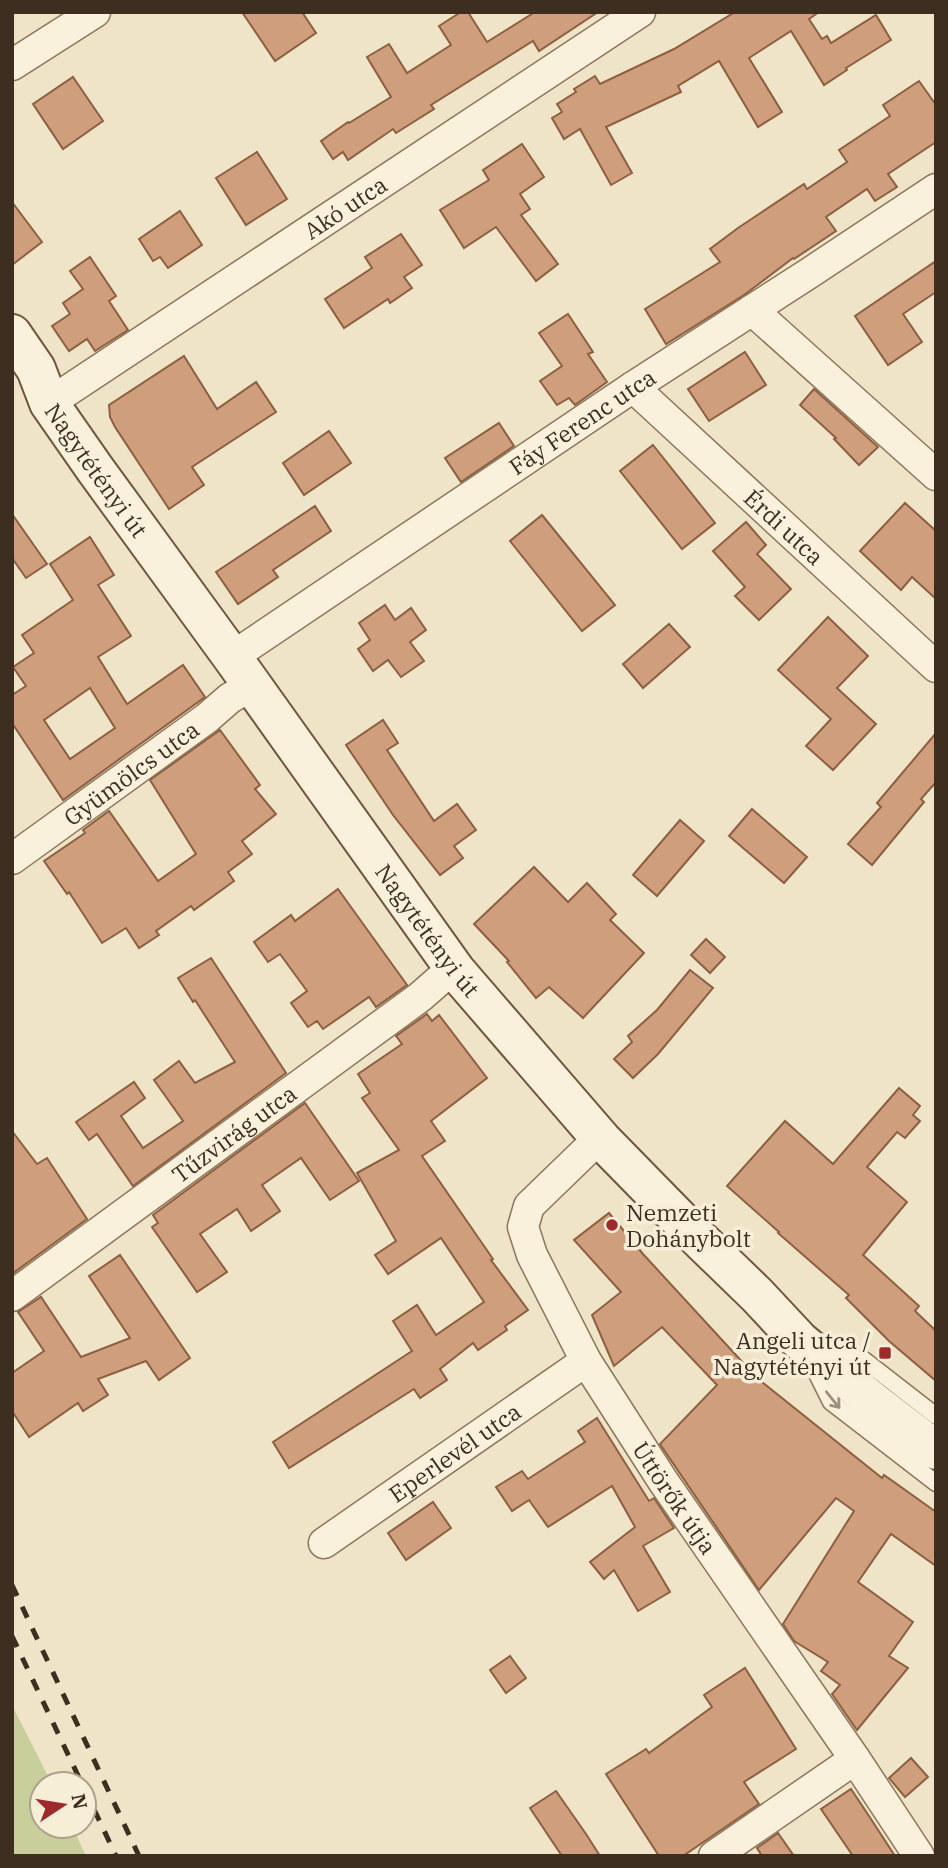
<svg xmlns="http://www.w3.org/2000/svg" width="948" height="1868" font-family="'IBM Plex Serif',serif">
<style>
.green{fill:#c9cf9b}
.building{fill:#cf9f7d;stroke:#8d5f41;stroke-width:2;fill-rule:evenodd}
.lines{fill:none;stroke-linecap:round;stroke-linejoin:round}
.lane-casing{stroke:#8d765c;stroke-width:19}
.street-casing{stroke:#8d765c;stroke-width:33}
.secondary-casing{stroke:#6f573f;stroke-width:42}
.lane{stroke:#faf1dc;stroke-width:16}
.street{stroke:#faf1dc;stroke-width:30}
.secondary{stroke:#faf1dc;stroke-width:38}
.rail{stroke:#3d2e20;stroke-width:5;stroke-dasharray:12 12;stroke-linecap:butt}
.oneway{stroke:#9c907e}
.poi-dot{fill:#9e2a2b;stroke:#f7eed8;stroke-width:2.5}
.labels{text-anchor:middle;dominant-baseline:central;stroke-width:7;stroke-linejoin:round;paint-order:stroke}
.street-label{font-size:23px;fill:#3d2e20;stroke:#f7eed8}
.poi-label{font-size:23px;fill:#3d2e20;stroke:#f7eed8;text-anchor:start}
</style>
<rect width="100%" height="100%" fill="#f0e4c8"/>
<!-- green -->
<path class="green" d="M12,1705l40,79h-10v42h30l14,30h-74z"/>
<!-- building -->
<g class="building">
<path d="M242,12h60l14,21 -41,28z"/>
<path d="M461,12h7l19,30 48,-30h63l-59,39 -6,-10 -102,64 3,4 -38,24 -3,-4 -45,31 -5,-8 -10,7 -12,-18 27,-19 1,1 42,-26 -24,-40 22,-13 18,29 44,-28 -12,-19z"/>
<path d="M735,12h84l-10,7 13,20 5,-3 4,7 45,-28 15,25 -45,28 1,2 -23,15 -33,-54 -42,27 33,54 -24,15 -39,-66 -41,25 3,6 -75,35 26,46 -21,12 -31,-56 -16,10 -12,-21 10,-6 -5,-8 19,-12 -2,-3 21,-13 5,8 74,-35z"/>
<path d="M73,77l30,44 -40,28 -30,-45z"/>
<path d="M919,81l17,24v37l-48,32 9,13 -22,14 -8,-12 -41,28 10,14 -42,28 -1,-1 -49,37 -78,49 -21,-35 75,-47 -10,-13 28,-21 66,-44 3,5 40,-27 -8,-12 51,-34 -7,-11z"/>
<path d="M522,144l22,33 -24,17 10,15 -9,6 37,49 -22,17 -40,-54 -32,21 -24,-38 49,-30 -6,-10z"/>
<path d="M257,152l30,47 -41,26 -30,-47z"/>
<path d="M12,202l30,40 -30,23z"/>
<path d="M180,211l22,34 -34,23 -8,-11 -7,4 -14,-22z"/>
<path d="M401,234l21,31 -18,12 8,11 -22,15 -2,-4 -44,29 -19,-29 47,-31 -7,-11z"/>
<path d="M90,257l26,39 -7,5 19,29 -33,21 -8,-12 -18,12 -17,-25 18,-12 -7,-11 20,-14 -13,-18z"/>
<path d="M936,261v31l-33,22 19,28 -34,23 -33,-49z"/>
<path d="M568,314l25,38 -5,2 19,28 -32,23 -6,-7 -12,7 -17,-24 22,-15 -23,-33z"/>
<path d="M745,352l21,33 -57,36 -21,-32z"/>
<path d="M184,356l33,53 39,-27 20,30 -84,55 12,18 -35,24 -54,-82 -5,-10 -1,-12z"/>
<path d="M814,389l64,58 -19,18 -25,-26 2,-1 -36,-33z"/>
<path d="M499,423l15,23 -53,36 -16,-24z"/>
<path d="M329,431l22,32 -47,32 -21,-32z"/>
<path d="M653,445l62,78 -33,26 -62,-78z"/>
<path d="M905,503l31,28v68l-24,-22 -11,13 -41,-39z"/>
<path d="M315,506l16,25 -58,39 5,7 -40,27 -22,-32z"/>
<path d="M12,514l35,50 -21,14 -14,-20z"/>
<path d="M542,515l73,90 -33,26 -72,-90z"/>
<path d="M746,522l20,23 -9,9 34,35 -32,31 -24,-24 10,-9 -32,-36z"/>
<path d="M90,537l24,38 -16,10 33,51 -33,21 29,47 56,-39 22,32 -142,103 -51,-77v-28l14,-9 -13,-19 21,-14 -12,-18 51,-35 -23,-36zM90,688l25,40 -45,31 -26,-39z"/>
<path d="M385,605l10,15 16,-12 15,22 -16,12 14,19 -23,16 -13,-17 -15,11 -15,-22 12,-9 -11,-17z"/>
<path d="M828,617l40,39 -31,32 39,36 -43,46 -27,-24 25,-27 -53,-49z"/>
<path d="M669,624l21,23 -47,41 -20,-24z"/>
<path d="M383,720l15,23 -11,7 47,71 23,-17 19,26 -22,16 9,12 -23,17 -47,-60 -47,-70z"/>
<path d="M220,730l40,55 -5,4 21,25 -34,27 10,13 -24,18 6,9 -40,29 -3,-4 -35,25 3,4 -20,13 -13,-20 -24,15 -33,-51 -2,2 -23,-33 41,-28 -2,-3 26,-19 49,70 38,-27 -46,-74z"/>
<path d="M936,733v49l-15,17 3,3 -52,63 -24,-21 33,-37 -4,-4z"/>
<path d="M752,809l55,48 -23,26 -55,-47z"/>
<path d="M680,820l24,21 -47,55 -24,-21z"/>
<path d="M534,867l34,35 19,-19 29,31 -6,6 34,33 -61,65 -34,-31 -13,11 -29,-36 2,-1 -35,-37z"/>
<path d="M338,889l69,96 -31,22 -7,-10 -46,32 -6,-8 -9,6 -17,-24 16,-12 -27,-37 -12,8 -14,-20 37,-27 4,6z"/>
<path d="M706,939l19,18 -15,16 -19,-18z"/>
<path d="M211,958l75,115 -153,113 -36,-52 -8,6 -13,-18 58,-40 11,16 -24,18 22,32 40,-27 -29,-41 25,-19 16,22 40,-21 -40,-62 -2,2 -15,-24z"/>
<path d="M690,970l23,18 -55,66 -25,24 -19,-19 18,-17 -4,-6 29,-26z"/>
<path d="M427,1014l5,7 7,-6 48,63 -56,43 14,20 -23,15 71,103 -2,1 37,50 -23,16 2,4 -29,20 -5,-7 -33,26 7,11 -27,18 -6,-9 -125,79 -16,-26 139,-91 -19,-30 24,-16 19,30 48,-33 -43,-64 -53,36 -13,-19 21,-14 -39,-68 42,-23 -37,-52 8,-5 -12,-19 44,-30 -6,-8z"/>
<path d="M899,1088l21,18 -7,9 7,6 -15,17 -8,-6 -30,35 40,35 -44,53 56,51 -4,5 21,20v50l-47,-40 -43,-43 3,-3 -71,-62 1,-1 -52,-46 58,-65 48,43z"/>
<path d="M305,1103l54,78 -29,19 -29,-42 -39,27 18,26 -29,20 -14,-22 -37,25 27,38 -30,20 -45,-65 6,-4 -5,-8z"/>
<path d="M12,1131l25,33 10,-6 40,61 -75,55z"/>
<path d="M609,1213l34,41 114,124 125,100 2,-3 52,37v54l-45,-32 -33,48 55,40 -24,34 19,12 -51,62 -25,-36 8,-9 -19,-14 7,-9 -34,-21 -11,-17 71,-113 -18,-13 -77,92 -99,-146 57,-59 -55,-58 -48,39 -22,-51 29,-23 -47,-52z"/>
<path d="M120,1255l70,103 -31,22 -13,-19 -48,18 10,16 -25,16 -5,-8 -49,34 -17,-26v-38l32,-22 -26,-39 23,-15 40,60 49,-19 -41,-62z"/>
<path d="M597,1418l52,83 5,-3 20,30 -31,18 27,46 -32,19 -24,-41 -10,9 -14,-17 45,-35 -23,-41 -64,41 -19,-27 -17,11 -16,-24 26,-16 6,8 57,-37 -7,-11z"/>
<path d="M433,1502l18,26 -45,32 -18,-27z"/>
<path d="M510,1656l16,22 -20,15 -16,-23z"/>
<path d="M745,1668l51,81 -52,33 15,22 -76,52h-24l-53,-82 40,-25 3,4 63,-46 -8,-12z"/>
<path d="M911,1758l17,19 -23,20 -16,-19z"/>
<path d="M851,1789l16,24 28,43h-42l-32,-47z"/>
<path d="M556,1791l30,43 14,22h-38l-32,-48z"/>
<path d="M778,1833l16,23h-32l-5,-8z"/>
</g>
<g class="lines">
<!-- lane casing -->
<g class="lane-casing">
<g id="lane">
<path d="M829,1350l35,10 72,56"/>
<path d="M814,1368l17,34 105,81"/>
</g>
</g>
<!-- street casing -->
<g class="street-casing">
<g id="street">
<path d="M12,65l83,-53"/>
<path d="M752,310l184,165"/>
<path id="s1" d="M633,387l303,280"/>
<path id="s2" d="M49,403l591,-391"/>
<path id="s3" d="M232,657l401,-270 178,-115 125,-83"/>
<path id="s4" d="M12,859l195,-141 23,-20 21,-12"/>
<path id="s5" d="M602,1140l-13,8 -60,58 -6,21 9,28 54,106 77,120 192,278 64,97"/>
<path id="s6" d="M12,1296l408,-299 24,-21 12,-5"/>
<path id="s7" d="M324,1543l262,-182"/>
<path d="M714,1856l141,-97"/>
</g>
</g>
<!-- secondary casing -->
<g class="secondary-casing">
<g id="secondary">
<path id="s8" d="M12,334l24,35 13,34 46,66 137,188 224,314 146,169 91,93 64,62 43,46 71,59 65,50"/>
</g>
</g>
<!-- lane -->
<use href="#lane" class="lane"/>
<!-- street -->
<use href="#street" class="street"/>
<!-- secondary -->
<use href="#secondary" class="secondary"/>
<!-- rail -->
<g class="rail">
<path d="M12,1585l127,271"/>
<path d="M12,1636l70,148"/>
<path d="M84,1788l32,68"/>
</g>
</g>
<!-- one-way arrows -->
<defs><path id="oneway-shaft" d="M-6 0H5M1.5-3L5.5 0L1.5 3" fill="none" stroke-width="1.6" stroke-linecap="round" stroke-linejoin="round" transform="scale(1.75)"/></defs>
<use class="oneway" href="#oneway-shaft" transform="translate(833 1400) rotate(51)"/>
<!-- markers -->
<g class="poi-dot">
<circle cx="612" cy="1225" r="7"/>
<rect x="878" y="1346" width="14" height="14" rx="3.5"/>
</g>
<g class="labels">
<!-- street labels -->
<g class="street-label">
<text stroke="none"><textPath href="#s2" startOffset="355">Akó utca</textPath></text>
<text stroke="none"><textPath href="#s3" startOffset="422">Fáy Ferenc utca</textPath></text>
<text stroke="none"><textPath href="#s8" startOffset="161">Nagytétényi út</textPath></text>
<text stroke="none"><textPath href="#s1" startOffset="206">Érdi utca</textPath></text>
<text stroke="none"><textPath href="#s4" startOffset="147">Gyümölcs utca</textPath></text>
<text stroke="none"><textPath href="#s8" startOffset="728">Nagytétényi út</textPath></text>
<text stroke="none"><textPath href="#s6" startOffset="275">Tűzvirág utca</textPath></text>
<text stroke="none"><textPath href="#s7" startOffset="159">Eperlevél utca</textPath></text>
<text stroke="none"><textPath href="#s5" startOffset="432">Úttörők útja</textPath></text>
</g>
<!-- poi labels -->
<g class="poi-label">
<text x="626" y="1212">Nemzeti<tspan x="626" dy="26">Dohánybolt</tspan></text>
<text x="871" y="1340" text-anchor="end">Angeli utca /<tspan x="871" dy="26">Nagytétényi út</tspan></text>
</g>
</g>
<!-- border -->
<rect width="948" height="1868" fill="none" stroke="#3d2e20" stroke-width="28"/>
<!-- north arrow -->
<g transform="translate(63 1805) rotate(78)"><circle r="33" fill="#f7eed8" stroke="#ada18e" stroke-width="2"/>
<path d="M0-5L12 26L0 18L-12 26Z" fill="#9e2a2b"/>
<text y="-10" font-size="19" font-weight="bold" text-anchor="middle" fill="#3d2e20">N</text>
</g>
</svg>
